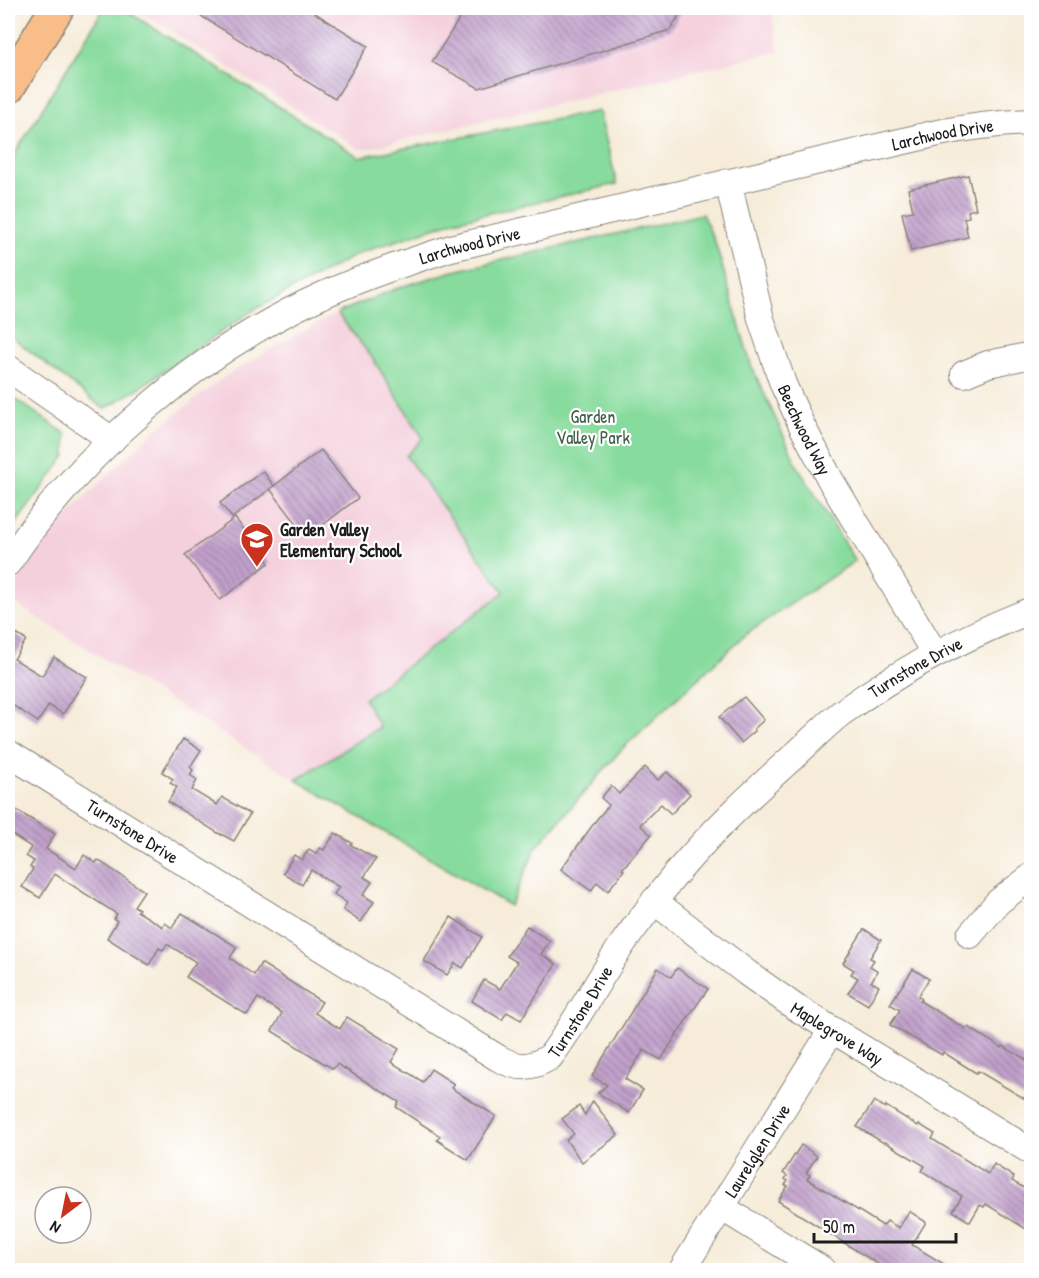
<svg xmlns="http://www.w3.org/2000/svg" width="1039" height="1278" font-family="'Patrick Hand',sans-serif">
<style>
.built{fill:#f4cfdc}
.green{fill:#87db9d;stroke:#527c5c;stroke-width:1.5}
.building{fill:url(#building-back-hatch)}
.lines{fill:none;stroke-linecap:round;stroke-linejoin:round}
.minor-casing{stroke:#89847a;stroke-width:28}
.major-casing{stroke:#89847a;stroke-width:36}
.minor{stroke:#fff;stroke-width:26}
.major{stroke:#f8bd89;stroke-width:33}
.labels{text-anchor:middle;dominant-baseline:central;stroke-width:4.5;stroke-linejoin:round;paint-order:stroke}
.street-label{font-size:18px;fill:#1c1c1c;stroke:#fff}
.park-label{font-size:18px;fill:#415f49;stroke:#fff}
.poi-label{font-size:18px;font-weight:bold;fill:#1c1c1c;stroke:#fff;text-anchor:start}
</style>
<defs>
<pattern id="building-back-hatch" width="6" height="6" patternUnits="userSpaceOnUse" patternTransform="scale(1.5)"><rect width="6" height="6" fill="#c1a0cb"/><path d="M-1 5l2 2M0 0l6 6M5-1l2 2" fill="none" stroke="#9c82a4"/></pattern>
</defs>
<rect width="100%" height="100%" fill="#fff"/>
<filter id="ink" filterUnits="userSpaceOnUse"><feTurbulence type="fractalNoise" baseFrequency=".0167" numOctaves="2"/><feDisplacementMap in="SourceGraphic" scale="12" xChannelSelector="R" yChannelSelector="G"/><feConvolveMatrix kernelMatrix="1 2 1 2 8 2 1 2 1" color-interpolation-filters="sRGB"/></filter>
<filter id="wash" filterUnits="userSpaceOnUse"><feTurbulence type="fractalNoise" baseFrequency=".008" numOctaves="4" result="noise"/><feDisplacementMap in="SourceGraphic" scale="24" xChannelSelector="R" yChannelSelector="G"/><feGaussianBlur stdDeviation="1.35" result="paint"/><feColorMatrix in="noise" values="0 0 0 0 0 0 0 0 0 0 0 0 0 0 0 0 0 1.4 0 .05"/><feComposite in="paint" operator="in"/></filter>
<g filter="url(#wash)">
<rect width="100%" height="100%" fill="#f6ecd9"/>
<!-- built -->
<g class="built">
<path d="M134,8h637l8,43 -418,99z"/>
<path d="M337,313l36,46 50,79 -17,18 98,136 -140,106 17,28 -85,54 -288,-181v-1l34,-54 45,-49 68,-65 72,-55 72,-42z"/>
</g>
<!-- green -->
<g class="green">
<path d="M104,8h18l237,149 240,-46 18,73 -163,37 -94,32 -108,58 -119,81 -29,17 -96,-75v-169z"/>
<path d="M702,214l13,28 36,123 46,100 58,96 -110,74 -124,115 -85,98 -26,58 -214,-126 84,-53 -16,-28 140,-107 -98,-136 17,-18 -50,-79 -36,-46 63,-26 54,-16z"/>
<path d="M8,394l58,40v22l-58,78z"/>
</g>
<g id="blocks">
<!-- building -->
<g class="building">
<path d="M188,8h119l61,38 -33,53z"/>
<path d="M466,8h218l-14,22 -191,58 -47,-26z"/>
<path d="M968,175l8,34 -8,2 1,6 -5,1 4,19 -57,14 -9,-38 11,-2 -5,-22z"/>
<path d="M321,450l37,48 -51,39 -37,-48z"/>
<path d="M263,471l11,15 -42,32 -12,-15z"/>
<path d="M235,518l34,45 -49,37 -35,-45z"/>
<path d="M8,629l18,11 -12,19 28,17 12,-19 33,20 -24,37 -14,-9 -11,17 -30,-20z"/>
<path d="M744,697l20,23 -10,9 1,2 -14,12 -22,-26z"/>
<path d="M183,739l18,11 -11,17 3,3 -3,5 7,5 -5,10 25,15 5,-8 28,17 -16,27 -13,-7v1l-53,-33 9,-15 -7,-4 3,-4 -11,-7z"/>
<path d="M645,767l13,13 9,-8 23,22 -19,20 -10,-10 -21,21 11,10 -29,34 2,1 -16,21 -11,-9 -6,9 -30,-22 36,-50 12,-14 -8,-7 10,-12 8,8z"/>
<path d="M8,805l47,29 -9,15 30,19 8,-13 12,8 2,-3 46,31 -10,15 5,3 -2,2 26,16 2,-4 7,5 10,-15 55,34 -7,11 24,17 7,-12 61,39 -7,11 25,16 7,-12 52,32 -8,13 32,20 8,-13 23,15 -3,4 45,28 -28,44 -31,-20 3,-4 -44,-29 3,-5 -62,-38 -4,5 -61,-38 10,-18 -24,-15 -11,17 -61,-38 10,-15 -29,-18 -4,6 -4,-2 -10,17 -42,-27 10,-17 -3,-2 3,-5 -62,-40 -15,24 -18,-11 11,-18 -3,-2 4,-6 -8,-5 5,-9 -23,-15z"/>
<path d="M335,833l17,10 -1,2 25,14 -12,18 8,5 -9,13 11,7 -13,20 -18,-12 4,-7 -13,-9 5,-7 -28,-17 -9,15 -19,-12 11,-18 8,5 7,-11 8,5 3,-6 4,2z"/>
<path d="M451,917l31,20 -19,31 -8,-5 -8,12 -23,-14z"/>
<path d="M527,926l23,15 -9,13 15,10 -35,56 -14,-8 -5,8 -30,-19 12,-21 16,9 17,-27 -10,-6z"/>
<path d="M864,929l17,11 -11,18 4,2 -4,6 8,5 -7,11 8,4 -11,19 -20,-12 10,-15 -7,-4 3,-4 -11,-7z"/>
<path d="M658,968l13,9 6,-9 31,21 -29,42 -18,29 -17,-10 -19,29 18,11 -14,23 -31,-20 9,-8 -15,-9z"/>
<path d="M913,969l16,10 -11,17 4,3 -2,2 46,28 2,-2 34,21 1,-2 29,17v40l-54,-32 -2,2 -33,-21 -1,3 -52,-30 10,-15 -10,-6z"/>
<path d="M593,1101l25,34 -36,27 -16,-22 8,-6 -12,-15 17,-13 6,9z"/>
<path d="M874,1101l11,7 1,-2 32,20 1,-2 16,10 -3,5 56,35 6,-10 20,13 -2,4 20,12v27l-6,9 -40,-25 -2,3 -4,-2 -10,17 -17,-11 9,-15 -40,-25 3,-5 -40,-24 -1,1 -27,-16z"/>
<path d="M801,1145l16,11 -11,17 4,2 -3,4 76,47 4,-5 12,7 10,-17 17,11 -14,23 42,25h-67l-109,-69 10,-15 -3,-1 3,-4 -3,-2 2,-3 -4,-3z"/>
</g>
</g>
</g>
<g filter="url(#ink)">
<use href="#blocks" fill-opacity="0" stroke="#89847a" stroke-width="1.5"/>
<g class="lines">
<!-- minor casing -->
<g class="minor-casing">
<g id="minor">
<path id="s1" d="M728,182l33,137 22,65 19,42 29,55 104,173"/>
<path d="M8,368l104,72"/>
<path d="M964,374l24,-10 44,-9"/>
<path id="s2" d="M8,563c75,-113 191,-212 315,-268 42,-19 85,-33 128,-47l487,-115c31,-6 62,-10 94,-11"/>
<path id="s3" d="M8,753l490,305c20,11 32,11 52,-1 28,-37 49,-80 76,-118 18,-24 36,-49 55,-71 35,-41 74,-77 113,-112 17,-15 32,-32 50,-45 58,-42 122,-75 188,-101"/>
<path id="s4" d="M654,901l93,72 48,34 237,145"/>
<path d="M970,935l28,-33 34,-26"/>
<path d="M721,1207l102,63"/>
<path id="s5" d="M682,1270l150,-240"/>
</g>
</g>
<!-- major casing -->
<g class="major-casing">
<path id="major" d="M8,87l49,-79"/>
</g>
<!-- minor -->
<use href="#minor" class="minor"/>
<!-- major -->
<use href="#major" class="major"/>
</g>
</g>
<!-- icons -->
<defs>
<g id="school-pin" transform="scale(1.725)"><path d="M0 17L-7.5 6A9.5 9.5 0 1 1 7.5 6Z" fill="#c8321e" stroke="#fff"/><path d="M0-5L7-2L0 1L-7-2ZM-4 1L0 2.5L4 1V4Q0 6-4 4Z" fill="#fff"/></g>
</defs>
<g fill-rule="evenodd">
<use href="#school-pin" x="257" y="539"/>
</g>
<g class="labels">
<!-- street labels -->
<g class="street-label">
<text stroke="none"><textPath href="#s2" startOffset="1060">Larchwood Drive</textPath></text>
<text stroke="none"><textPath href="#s2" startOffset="574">Larchwood Drive</textPath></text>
<text stroke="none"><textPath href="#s1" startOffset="260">Beechwood Way</textPath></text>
<text stroke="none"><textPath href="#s3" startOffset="1173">Turnstone Drive</textPath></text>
<text stroke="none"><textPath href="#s3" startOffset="147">Turnstone Drive</textPath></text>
<text stroke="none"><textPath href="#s3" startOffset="687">Turnstone Drive</textPath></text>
<text stroke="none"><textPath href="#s4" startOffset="226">Maplegrove Way</textPath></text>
<text stroke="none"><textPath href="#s5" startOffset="141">Laurelglen Drive</textPath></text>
</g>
<!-- park labels -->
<g class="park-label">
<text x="593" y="416">Garden<tspan x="593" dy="21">Valley Park</tspan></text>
</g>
<!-- poi labels -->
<g class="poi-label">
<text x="280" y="529">Garden Valley<tspan x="280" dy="21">Elementary School</tspan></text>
</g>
</g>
<!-- margin -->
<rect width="1039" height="1278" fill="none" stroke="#fff" stroke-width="30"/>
<!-- north arrow -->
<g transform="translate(63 1215) rotate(212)"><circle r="28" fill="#ffffff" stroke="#a4a4a4" stroke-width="1.5"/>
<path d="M0-4.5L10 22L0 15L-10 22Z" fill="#c8321e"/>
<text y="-9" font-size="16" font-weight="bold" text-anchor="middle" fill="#1c1c1c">N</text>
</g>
<!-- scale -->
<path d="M814 1233v9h142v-9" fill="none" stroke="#1c1c1c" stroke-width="3"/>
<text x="823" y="1233" font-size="18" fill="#1c1c1c" stroke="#ffffff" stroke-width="4.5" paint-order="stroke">50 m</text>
</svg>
